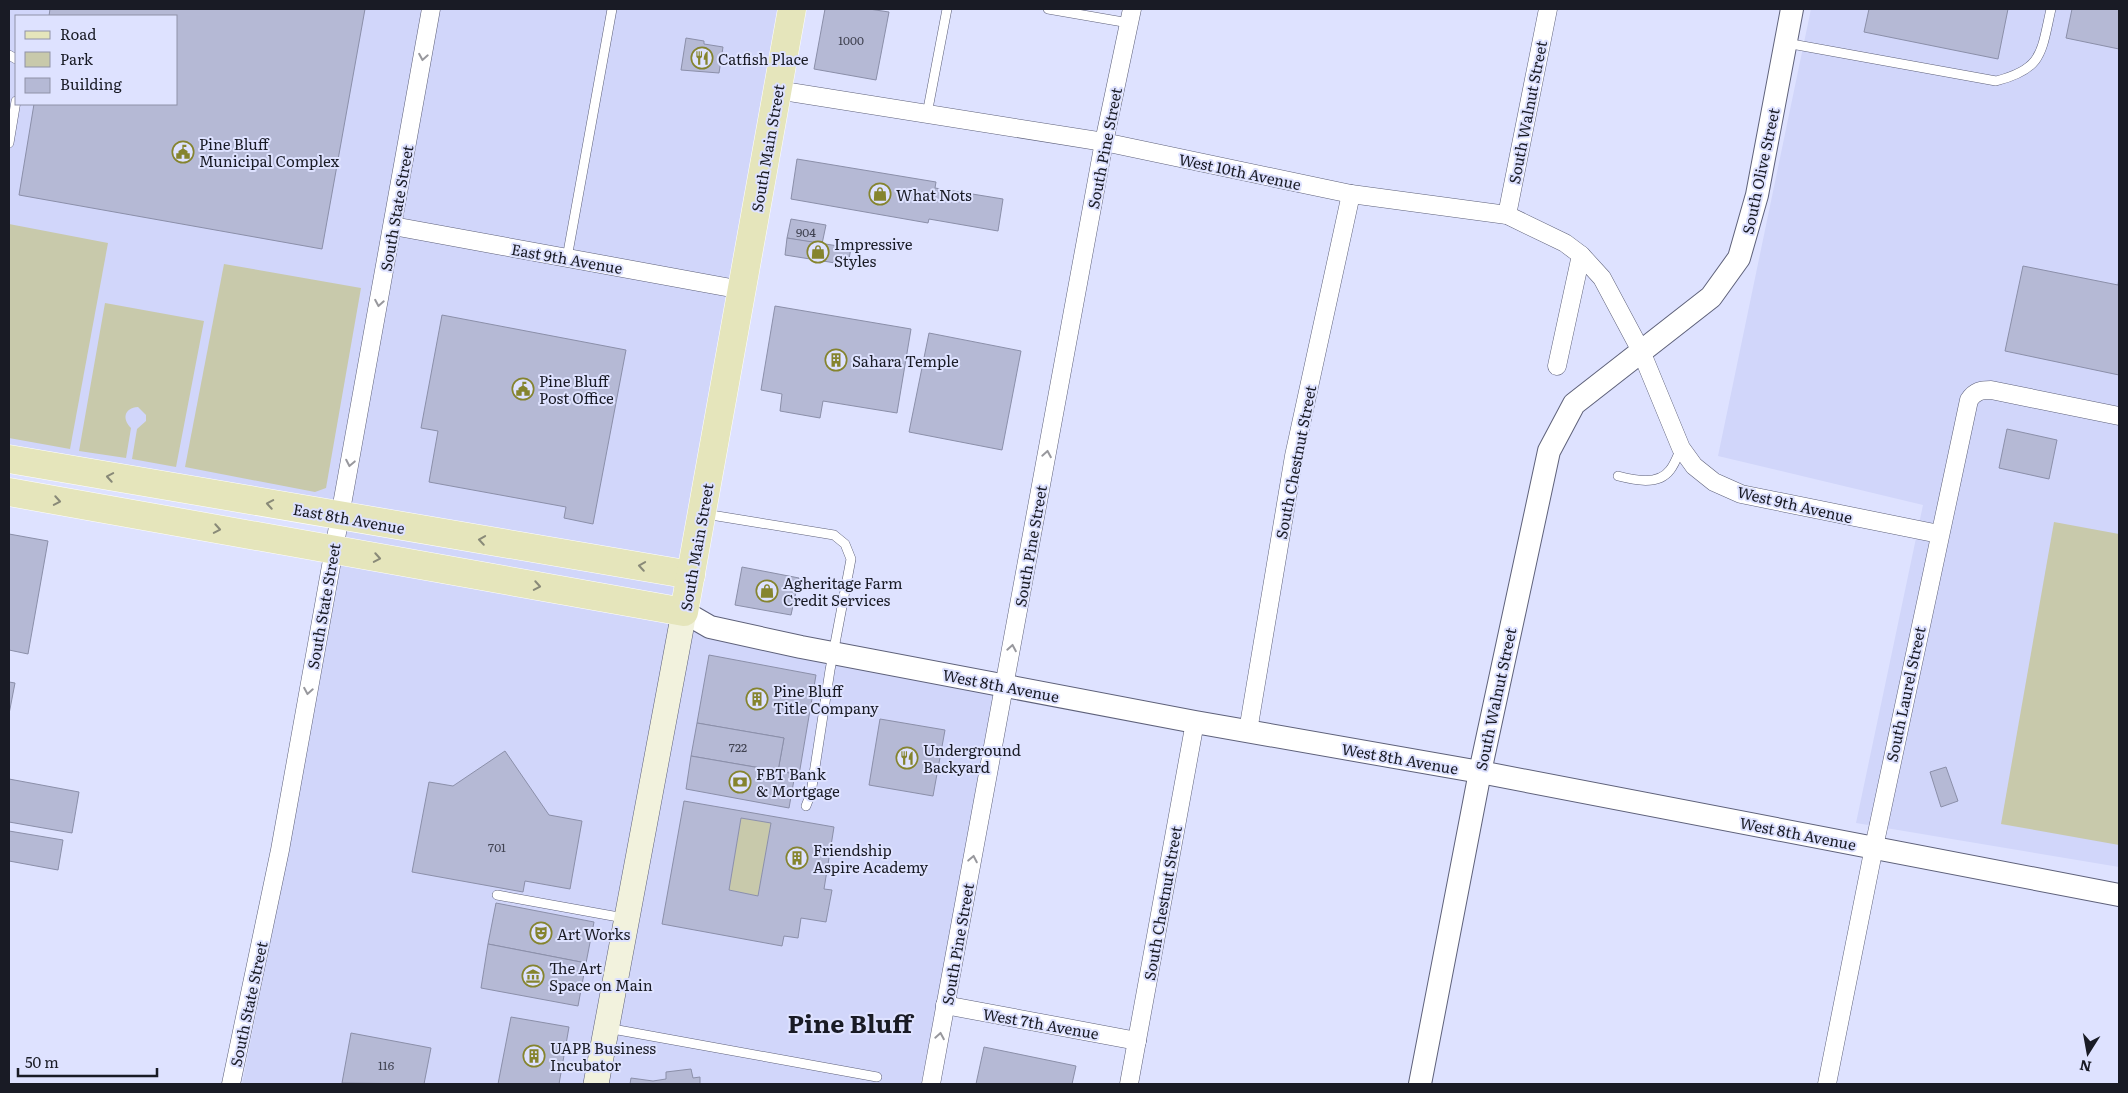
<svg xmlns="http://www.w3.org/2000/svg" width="2128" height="1093" font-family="Literata,serif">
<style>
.built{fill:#d1d6fa;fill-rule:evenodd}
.green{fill:#c8c9ab}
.building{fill:#b5b9d5;stroke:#8b8fa9;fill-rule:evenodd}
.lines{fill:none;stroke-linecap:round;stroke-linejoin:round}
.service-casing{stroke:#5e617a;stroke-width:10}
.minor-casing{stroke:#5e617a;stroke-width:19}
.tertiary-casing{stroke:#5e617a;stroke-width:24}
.secondary-casing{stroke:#5e617a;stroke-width:26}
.primary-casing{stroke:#fff;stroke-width:29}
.service{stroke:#fff;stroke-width:9}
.minor{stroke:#fff;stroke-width:18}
.tertiary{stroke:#fff;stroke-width:22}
.secondary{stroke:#f2f2dd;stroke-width:25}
.primary{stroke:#e5e5bb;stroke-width:28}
.oneway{stroke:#98989d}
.oneway2{stroke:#898a78}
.labels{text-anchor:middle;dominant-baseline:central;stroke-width:4;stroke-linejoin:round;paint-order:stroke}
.number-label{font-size:12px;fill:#404251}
.poi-label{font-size:15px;fill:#191b25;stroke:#dee2ff;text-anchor:start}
.street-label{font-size:15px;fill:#191b25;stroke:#dee2ff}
.town-label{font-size:25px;font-weight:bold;fill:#191b25;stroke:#dee2ff}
</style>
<rect width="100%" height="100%" fill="#dee2ff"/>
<!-- built -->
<g class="built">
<path d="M9,9h769l-110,615 327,67 -27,152 -47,241h-679l43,-216 65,-357 -341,-60zM16,16h160v88h-160z"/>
<path d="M1811,9h308v858l-263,-44 67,-318 -205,-49z"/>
</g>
<!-- green -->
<g class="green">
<path d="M9,224l99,19 -38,206 -61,-11z"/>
<path d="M224,264l137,24 -35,200 -11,4 -130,-25z"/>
<path d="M105,303l99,18 -28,146 -44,-8 5,-30 9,-8v-6l-8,-8c-14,1 -16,12 -7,21l-5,30 -47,-7z"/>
<path d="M2054,522l65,12v311l-118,-21z"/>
<path d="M741,818l30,5 -13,73 -29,-6z"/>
</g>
<!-- building -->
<g class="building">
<path d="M50,9h315l-43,240 -303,-54 15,-91h142v-88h-127z"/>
<path d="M825,9h44l20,3 -13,68 -62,-11z"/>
<path d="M1869,9h139l-10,50 -134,-27z"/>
<path d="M2072,9h47v40l-53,-11z"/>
<path d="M686,38l18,3v3l19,3 -4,26 -38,-3z"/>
<path d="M797,159l139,23 -1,6 68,11 -5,32 -69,-12 -1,4 -137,-24z"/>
<path d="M791,219l35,6 -4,19 -35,-6z"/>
<path d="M787,238l64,10 -3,17 -63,-10z"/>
<path d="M2023,266l95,19 1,-8v98l-114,-24z"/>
<path d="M775,306l136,23 -14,84 -74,-12 -3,17 -40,-7 2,-17 -21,-4z"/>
<path d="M442,315l184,35 -33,174 -29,-6 2,-11 -137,-25 9,-51 -17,-3z"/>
<path d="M929,333l92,18 -19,99 -93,-18z"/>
<path d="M2007,429l50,11 -8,39 -50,-11z"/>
<path d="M9,534l39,7 -20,113 -19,-4z"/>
<path d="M742,567l57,11 -8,37 -56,-10z"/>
<path d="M709,655l107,20 -17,100 -21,-4 6,-33 -87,-15z"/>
<path d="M9,682l6,1 -6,31z"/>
<path d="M880,719l65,11 -12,66 -64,-11z"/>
<path d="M697,723l87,15 -6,33 -87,-15z"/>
<path d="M505,751l44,64 33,6 -12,68 -45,-8 -2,11 -111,-20 17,-90 24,4z"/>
<path d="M691,756l104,18 -6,34 -103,-19z"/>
<path d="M1946,767l12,34 -17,6 -11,-35z"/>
<path d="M9,779l70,13 -7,41 -63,-11z"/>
<path d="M684,801l150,26 -10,62 8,1 -6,32 -25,-4 -3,20 -14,-2 -2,10 -120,-22zM741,818l30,5 -13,73 -29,-6z"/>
<path d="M9,831l54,9 -5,30 -49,-9z"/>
<path d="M496,903l98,19 -8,41 -98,-19z"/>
<path d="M488,944l98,19 -8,43 -97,-18z"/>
<path d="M511,1017l58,10 -10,57h-61z"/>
<path d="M351,1033l80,15 -7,36 -82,-1z"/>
<path d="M984,1047l92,19 -4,18h-96z"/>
<path d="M691,1069l2,9 7,-1v7h-70l1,-6 22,3 13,-2v-7z"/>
</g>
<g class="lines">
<!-- service casing -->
<g class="service-casing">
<g id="service">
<path d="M1048,9l81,14"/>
<path d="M1786,43l210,38c47,-12 45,-28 55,-72"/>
<path d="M9,55l7,4"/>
<path d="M927,114l20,-105"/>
<path d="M9,143l7,-42"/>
<path d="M567,258l45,-249"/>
<path d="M1618,476c16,4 40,10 52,-6 5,-6 8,-15 11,-22"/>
<path d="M705,514l129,21 11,9 6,15 -21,111 -19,123 -5,13"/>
<path d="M497,895l127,23"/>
<path d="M607,1028l270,49"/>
</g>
</g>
<!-- minor casing -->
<g class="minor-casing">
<g id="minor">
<path d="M777,90l327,52 247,52 156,21 58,28 16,12 21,23 39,73 40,97 13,18 20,16 27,12 198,40"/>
<path d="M1507,215l41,-206"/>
<path d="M393,226l349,64"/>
<path d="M1557,366l24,-111"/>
<path d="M1248,731l46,-275 57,-262"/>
<path d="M945,1005l192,36"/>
<path d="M231,1084l49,-234 151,-841"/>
<path d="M931,1084l173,-942 28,-133"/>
<path d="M1129,1084l66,-362"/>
<path d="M1827,1084l47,-237 95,-447c6,-9 12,-10 22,-10l128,26"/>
</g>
</g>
<!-- tertiary casing -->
<g class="tertiary-casing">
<g id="tertiary">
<path d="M684,612l26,15 91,20 394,75 285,50 639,123"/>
<path d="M1420,1084l60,-312 69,-321 25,-47 137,-107 28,-39 18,-63 35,-186"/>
</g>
</g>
<!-- secondary casing -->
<g class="secondary-casing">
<path id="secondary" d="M596,1084l88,-472"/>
</g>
<!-- primary casing -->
<g class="primary-casing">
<g id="primary">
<path d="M9,459l682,116"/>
<path d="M9,492l675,120 108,-603"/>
</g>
</g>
<!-- service -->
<use href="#service" class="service"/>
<!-- minor -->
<use href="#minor" class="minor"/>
<!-- tertiary -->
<use href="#tertiary" class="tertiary"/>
<!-- secondary -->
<use href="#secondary" class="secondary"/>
<!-- primary -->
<use href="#primary" class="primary"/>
</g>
<!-- one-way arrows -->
<defs><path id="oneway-chevron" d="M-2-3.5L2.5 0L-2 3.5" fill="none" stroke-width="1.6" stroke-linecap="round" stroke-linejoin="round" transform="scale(1.25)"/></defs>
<g class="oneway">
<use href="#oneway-chevron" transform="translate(423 57) rotate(100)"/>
<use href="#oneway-chevron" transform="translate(379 303) rotate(100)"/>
<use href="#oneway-chevron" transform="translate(1047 454) rotate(-80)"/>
<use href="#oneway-chevron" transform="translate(350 463) rotate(101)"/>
<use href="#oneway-chevron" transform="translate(1012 648) rotate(-80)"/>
<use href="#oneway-chevron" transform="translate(308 691) rotate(100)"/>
<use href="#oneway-chevron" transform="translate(973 859) rotate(-79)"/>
<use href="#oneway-chevron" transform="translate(940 1036) rotate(-80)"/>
</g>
<g class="oneway2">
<use href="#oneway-chevron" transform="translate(110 477) rotate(-170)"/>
<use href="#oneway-chevron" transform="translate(57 501) rotate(10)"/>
<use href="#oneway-chevron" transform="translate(270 504) rotate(-170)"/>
<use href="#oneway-chevron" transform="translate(217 529) rotate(10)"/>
<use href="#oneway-chevron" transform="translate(482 540) rotate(-171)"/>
<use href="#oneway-chevron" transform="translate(377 558) rotate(10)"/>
<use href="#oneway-chevron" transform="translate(642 566) rotate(-171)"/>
<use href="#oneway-chevron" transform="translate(537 586) rotate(10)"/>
</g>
<!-- icons -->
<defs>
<g id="restaurant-ring" transform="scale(1.125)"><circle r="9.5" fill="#dee2ff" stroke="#85842e" stroke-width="1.5"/><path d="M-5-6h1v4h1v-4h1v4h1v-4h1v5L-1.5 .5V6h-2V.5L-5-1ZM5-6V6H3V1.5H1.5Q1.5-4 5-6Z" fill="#85842e"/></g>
<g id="civic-ring" transform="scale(1.125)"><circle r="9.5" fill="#dee2ff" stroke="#85842e" stroke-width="1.5"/><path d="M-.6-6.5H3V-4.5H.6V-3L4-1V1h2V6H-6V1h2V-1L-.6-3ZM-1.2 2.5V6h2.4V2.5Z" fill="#85842e"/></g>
<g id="shop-ring" transform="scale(1.125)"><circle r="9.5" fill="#dee2ff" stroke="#85842e" stroke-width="1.5"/><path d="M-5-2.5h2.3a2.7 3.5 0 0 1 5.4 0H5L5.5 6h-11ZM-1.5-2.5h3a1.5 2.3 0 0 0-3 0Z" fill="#85842e"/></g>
<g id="building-ring" transform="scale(1.125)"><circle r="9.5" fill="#dee2ff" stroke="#85842e" stroke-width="1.5"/><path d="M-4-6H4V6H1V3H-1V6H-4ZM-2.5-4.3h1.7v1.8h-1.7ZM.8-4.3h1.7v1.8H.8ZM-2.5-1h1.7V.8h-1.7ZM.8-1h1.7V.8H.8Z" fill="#85842e"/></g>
<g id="bank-ring" transform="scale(1.125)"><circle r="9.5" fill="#dee2ff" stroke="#85842e" stroke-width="1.5"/><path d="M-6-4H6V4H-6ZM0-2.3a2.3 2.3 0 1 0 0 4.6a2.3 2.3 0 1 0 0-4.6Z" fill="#85842e"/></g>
<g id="theatre-ring" transform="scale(1.125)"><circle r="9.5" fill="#dee2ff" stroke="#85842e" stroke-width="1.5"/><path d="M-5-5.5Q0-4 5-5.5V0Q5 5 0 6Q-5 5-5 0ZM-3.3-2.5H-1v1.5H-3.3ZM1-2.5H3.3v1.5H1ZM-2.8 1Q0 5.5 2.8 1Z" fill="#85842e"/></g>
<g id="museum-ring" transform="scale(1.125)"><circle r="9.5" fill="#dee2ff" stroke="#85842e" stroke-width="1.5"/><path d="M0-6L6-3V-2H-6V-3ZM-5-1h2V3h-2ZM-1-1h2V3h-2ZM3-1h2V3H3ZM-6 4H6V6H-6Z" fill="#85842e"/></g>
</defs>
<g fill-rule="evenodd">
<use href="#restaurant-ring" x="702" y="58"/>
<use href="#civic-ring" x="183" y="152"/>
<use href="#shop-ring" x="880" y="194"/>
<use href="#shop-ring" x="818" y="252"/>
<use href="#building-ring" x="836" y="360"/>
<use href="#civic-ring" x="523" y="389"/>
<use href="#shop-ring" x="767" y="591"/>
<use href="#building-ring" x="757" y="699"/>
<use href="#restaurant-ring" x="907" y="758"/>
<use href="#bank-ring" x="740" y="782"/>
<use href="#building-ring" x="797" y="858"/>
<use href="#theatre-ring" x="541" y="933"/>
<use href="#museum-ring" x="533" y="976"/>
<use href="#building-ring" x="534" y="1056"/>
</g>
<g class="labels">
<!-- number labels -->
<g class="number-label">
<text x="851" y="40">1000</text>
<text x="806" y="232">904</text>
<text x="738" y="747">722</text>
<text x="497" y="847">701</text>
<text x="386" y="1065">116</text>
</g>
<!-- poi labels -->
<g class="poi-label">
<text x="718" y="58">Catfish Place</text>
<text x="199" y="143">Pine Bluff<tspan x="199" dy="17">Municipal Complex</tspan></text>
<text x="896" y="194">What Nots</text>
<text x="834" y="243">Impressive<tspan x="834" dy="17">Styles</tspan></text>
<text x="852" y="360">Sahara Temple</text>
<text x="539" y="380">Pine Bluff<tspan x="539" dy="17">Post Office</tspan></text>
<text x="783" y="582">Agheritage Farm<tspan x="783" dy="17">Credit Services</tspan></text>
<text x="773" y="690">Pine Bluff<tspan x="773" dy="17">Title Company</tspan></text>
<text x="923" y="749">Underground<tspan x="923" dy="17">Backyard</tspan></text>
<text x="756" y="773">FBT Bank<tspan x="756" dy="17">&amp; Mortgage</tspan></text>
<text x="813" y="849">Friendship<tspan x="813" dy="17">Aspire Academy</tspan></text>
<text x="557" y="933">Art Works</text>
<text x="549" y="967">The Art<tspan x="549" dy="17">Space on Main</tspan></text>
<text x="550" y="1047">UAPB Business<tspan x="550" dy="17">Incubator</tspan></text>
</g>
<!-- street labels -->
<g class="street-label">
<text transform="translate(1527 112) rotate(-79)">South Walnut Street</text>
<text transform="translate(767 148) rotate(-80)">South Main Street</text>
<text transform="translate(1104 148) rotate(-79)">South Pine Street</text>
<text transform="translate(1240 171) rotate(12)">West 10th Avenue</text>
<text transform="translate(1760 171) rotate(-78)">South Olive Street</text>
<text transform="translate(396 208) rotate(-80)">South State Street</text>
<text transform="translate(567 258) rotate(10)">East 9th Avenue</text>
<text transform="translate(1295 462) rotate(-79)">South Chestnut Street</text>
<text transform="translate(1795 504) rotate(13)">West 9th Avenue</text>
<text transform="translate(349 518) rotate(10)">East 8th Avenue</text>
<text transform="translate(1030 546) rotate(-80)">South Pine Street</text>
<text transform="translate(696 547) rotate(-80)">South Main Street</text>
<text transform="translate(323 606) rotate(-80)">South State Street</text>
<text transform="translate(1001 685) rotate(11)">West 8th Avenue</text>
<text transform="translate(1905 694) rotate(-78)">South Laurel Street</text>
<text transform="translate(1495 699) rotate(-78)">South Walnut Street</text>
<text transform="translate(1400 758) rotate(10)">West 8th Avenue</text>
<text transform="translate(1798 833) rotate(11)">West 8th Avenue</text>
<text transform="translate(1162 903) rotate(-80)">South Chestnut Street</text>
<text transform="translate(957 944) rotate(-80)">South Pine Street</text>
<text transform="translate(248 1004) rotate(-78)">South State Street</text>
<text transform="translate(1041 1023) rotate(10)">West 7th Avenue</text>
</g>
<!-- town labels -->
<g class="town-label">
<text x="850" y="1022">Pine Bluff</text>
</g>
</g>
<!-- border -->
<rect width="2128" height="1093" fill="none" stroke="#191b25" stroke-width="20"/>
<!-- legend -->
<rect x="15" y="15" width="162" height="90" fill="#dee2ff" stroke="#8f92a8"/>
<rect x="25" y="31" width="25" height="8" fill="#e5e5bb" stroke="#8f92a8"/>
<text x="60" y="40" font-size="15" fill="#191b25">Road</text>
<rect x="25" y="52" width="25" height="15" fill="#c8c9ab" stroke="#8f92a8"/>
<text x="60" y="65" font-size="15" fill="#191b25">Park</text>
<rect x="25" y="78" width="25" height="15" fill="#b5b9d5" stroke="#8f92a8"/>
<text x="60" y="90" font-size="15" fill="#191b25">Building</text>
<!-- north arrow -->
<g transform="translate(2088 1053) rotate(191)" stroke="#dee2ff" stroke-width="4" paint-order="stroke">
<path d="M0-4L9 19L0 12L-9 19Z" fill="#191b25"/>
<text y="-8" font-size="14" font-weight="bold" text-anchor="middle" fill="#191b25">N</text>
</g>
<!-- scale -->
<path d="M18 1068v8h139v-8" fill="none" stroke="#191b25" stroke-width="2.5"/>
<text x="25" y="1068" font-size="15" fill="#191b25" stroke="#dee2ff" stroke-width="4" paint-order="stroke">50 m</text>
</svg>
